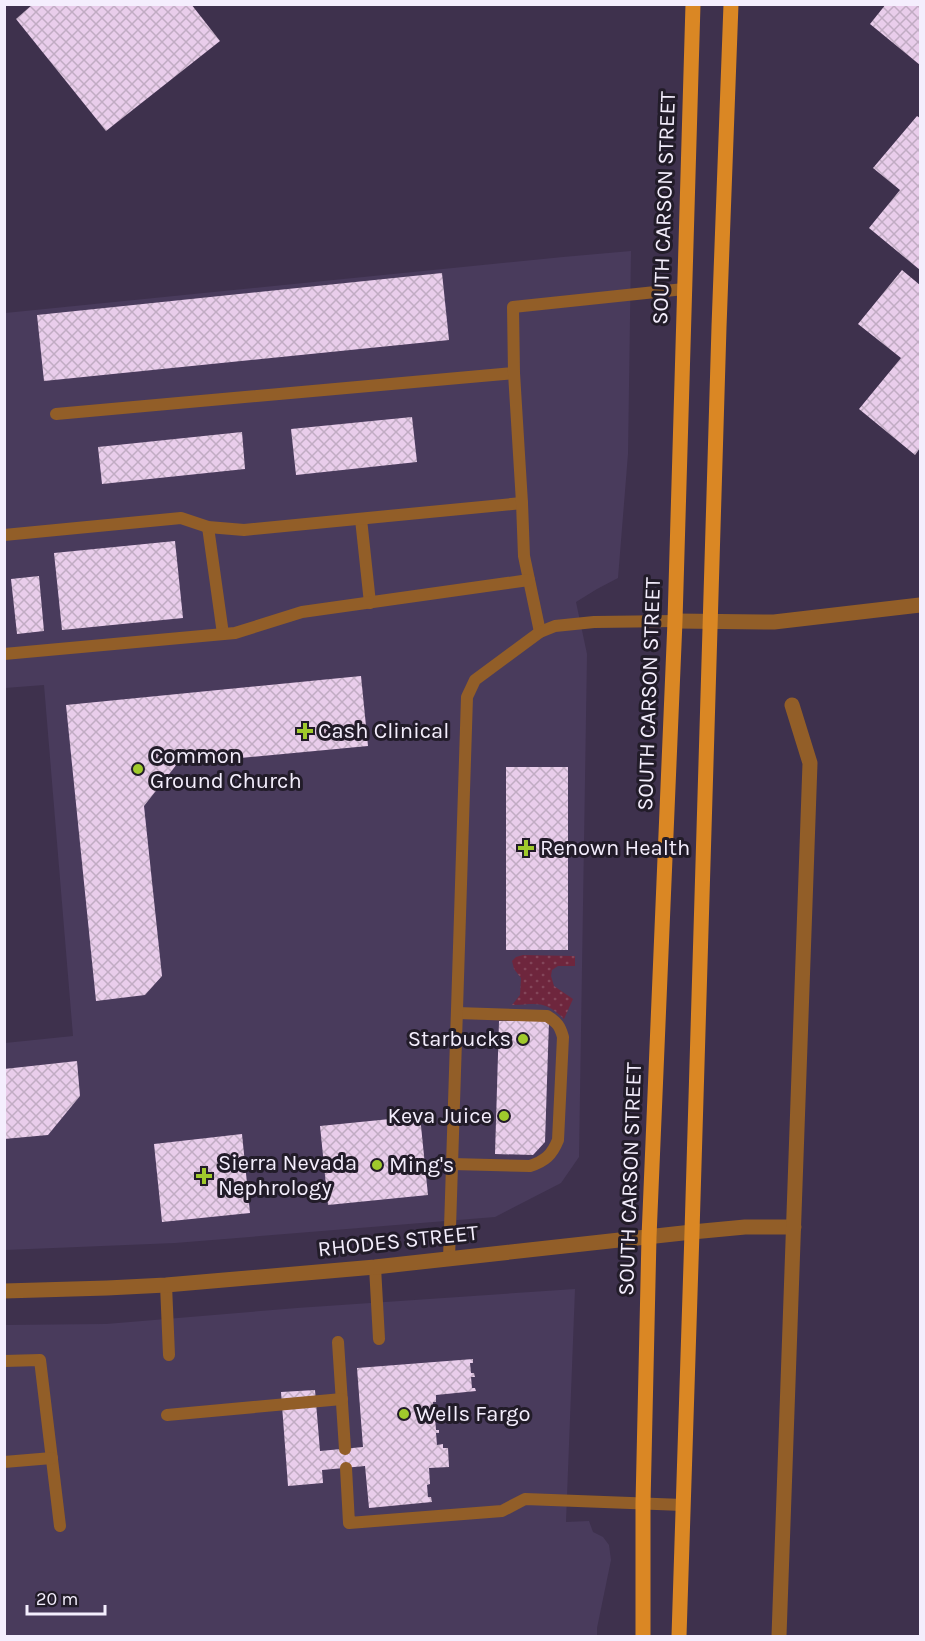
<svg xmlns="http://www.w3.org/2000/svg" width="925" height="1641" font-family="Karla,sans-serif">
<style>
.built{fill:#493b5c}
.grass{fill:url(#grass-dots)}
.building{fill:url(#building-cross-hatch)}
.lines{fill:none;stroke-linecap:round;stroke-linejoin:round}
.service{stroke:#925e28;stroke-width:12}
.minor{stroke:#925e28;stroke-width:15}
.tertiary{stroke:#925e28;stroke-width:15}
.primary{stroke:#da8724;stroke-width:15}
.poi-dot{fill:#a0ca2c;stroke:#221c29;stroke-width:2}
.labels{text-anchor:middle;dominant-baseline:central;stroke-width:6;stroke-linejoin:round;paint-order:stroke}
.street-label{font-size:22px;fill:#f4eefd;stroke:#221c29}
.poi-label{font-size:22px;fill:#f4eefd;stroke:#221c29;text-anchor:start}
</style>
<defs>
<pattern id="grass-dots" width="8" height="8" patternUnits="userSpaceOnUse" patternTransform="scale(1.5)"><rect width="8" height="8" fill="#6e263d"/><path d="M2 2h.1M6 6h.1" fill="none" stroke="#83465a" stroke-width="1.8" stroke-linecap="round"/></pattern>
<pattern id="building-cross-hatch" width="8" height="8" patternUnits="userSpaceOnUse" patternTransform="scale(1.5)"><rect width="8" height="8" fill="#e9cdeb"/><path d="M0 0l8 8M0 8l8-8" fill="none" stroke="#c1acc3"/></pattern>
</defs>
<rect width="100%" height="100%" fill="#3e314d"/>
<!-- built -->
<g class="built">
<path d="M631,251l-3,203 -10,124 -21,11 -21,13 11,52 -8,503 -18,26 -66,34 -320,26 -170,7v-207l68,-7 -29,-351 -39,3v-375l558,-56z"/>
<path d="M575,1289l-9,233 23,-1 4,11 10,5 6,8 2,15 -14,68v8h-592l-1,-311 102,-1 191,-16z"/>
</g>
<!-- grass -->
<path class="grass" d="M523,955l52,1v10h-17l-6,4 -1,6 3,10 19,13 -9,20c-19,-19 -26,-15 -52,-14l8,-10 1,-17 -7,-9 -2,-8 4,-4z"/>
<!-- building -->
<g class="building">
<path d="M33,4h158l29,37 -114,90 -90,-112z"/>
<path d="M886,4h34v61l-50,-41z"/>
<path d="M917,116l3,2v152l-51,-42 31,-38 -27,-22z"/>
<path d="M902,270l18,15v163l-5,7 -56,-46 42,-51 -43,-34z"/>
<path d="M442,273l7,67 -405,41 -7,-66z"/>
<path d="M412,417l5,45 -121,13 -5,-46z"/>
<path d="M242,432l3,37 -143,15 -4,-37z"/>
<path d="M175,541l8,77 -121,12 -8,-77z"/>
<path d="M39,576l5,55 -27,3 -6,-55z"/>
<path d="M361,676l7,70 -191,18 -33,42 18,170 -17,19 -49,6 -30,-296z"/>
<rect x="506" y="767" width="62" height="183"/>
<path d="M499,1021h50l-4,121 -12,13 -38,-1z"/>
<path d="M77,1061l3,35 -32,39 -44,4v-70z"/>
<path d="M420,1116l8,79 -100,10 -8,-79z"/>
<path d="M242,1134l8,79 -88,9 -8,-78z"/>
<path d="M473,1359v4h-3l1,10h3l1,4h-4l1,11h3l1,3 -40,4v7h-3l1,12 3,-1v4h-2l1,13h3v3h-3l1,12 6,-1v4h5l1,19 -20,1 1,16 -3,1 1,12h3l1,5 -63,6 -4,-42 -43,4 1,13 -35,3 -7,-94 34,-2 5,61 43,-4 -6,-79z"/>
</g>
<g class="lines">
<!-- service -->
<g class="service">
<path d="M56,414l458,-41"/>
<path d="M361,519l9,84"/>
<path d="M208,527l15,107"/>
<path d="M4,535l177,-17 27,9 36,3 278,-27"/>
<path d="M540,632l-16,-76 -2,-53 -8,-130 -1,-66 171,-18"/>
<path d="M4,654l231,-21 67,-21 227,-32"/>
<path d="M452,1164l78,2c15,-5 22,-11 28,-26l5,-103c-3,-11 -6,-15 -16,-21l-90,-3"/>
<path d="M449,1259l18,-562 8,-17 65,-48 15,-6 39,-4 81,-1"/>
<path d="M375,1267l4,72"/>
<path d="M166,1285l3,70"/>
<path d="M338,1342l7,107"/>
<path d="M4,1361l36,-1 20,166"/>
<path d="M167,1415l175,-16"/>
<path d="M4,1462l48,-4"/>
<path d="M346,1468l3,55 153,-12 23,-12 158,6"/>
</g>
<!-- minor -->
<g class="minor">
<path d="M4,1291l103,-3 59,-3 209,-18 317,-35 53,-5h49"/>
<path d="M779,1636l31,-873 -18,-58"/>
</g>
<!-- tertiary -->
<path class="tertiary" d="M675,621l99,1 146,-17"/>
<!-- primary -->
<g class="primary">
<path d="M643,1636v-132l6,-267 26,-616 18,-617"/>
<path d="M679,1636l13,-404 27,-905 12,-323"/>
</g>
</g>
<!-- markers -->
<g class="poi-dot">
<path d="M302 722h6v6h6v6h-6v6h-6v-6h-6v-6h6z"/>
<circle cx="138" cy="769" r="6"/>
<path d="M523 839h6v6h6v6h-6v6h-6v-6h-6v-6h6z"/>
<circle cx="523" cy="1039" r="6"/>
<circle cx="504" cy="1116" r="6"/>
<circle cx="377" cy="1165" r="6"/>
<path d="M201 1167h6v6h6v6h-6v6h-6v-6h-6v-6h6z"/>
<circle cx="404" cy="1414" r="6"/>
</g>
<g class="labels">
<!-- street labels -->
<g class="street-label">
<text transform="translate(664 208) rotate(-88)">SOUTH CARSON STREET</text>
<text transform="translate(649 694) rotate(-88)">SOUTH CARSON STREET</text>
<text transform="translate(630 1179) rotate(-88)">SOUTH CARSON STREET</text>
<text transform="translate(398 1241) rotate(-6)">RHODES STREET</text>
</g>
<!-- poi labels -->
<g class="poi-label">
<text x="318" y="731">Cash Clinical</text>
<text x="150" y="756">Common<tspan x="150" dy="25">Ground Church</tspan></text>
<text x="540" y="848">Renown Health</text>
<text x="511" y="1039" text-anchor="end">Starbucks</text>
<text x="492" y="1116" text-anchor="end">Keva Juice</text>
<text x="218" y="1163">Sierra Nevada<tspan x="218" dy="25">Nephrology</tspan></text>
<text x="389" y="1165">Ming's</text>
<text x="416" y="1414">Wells Fargo</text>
</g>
</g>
<!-- border -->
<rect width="925" height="1641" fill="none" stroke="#f4eefd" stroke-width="12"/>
<!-- scale -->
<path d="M27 1605v9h78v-9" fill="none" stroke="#f4eefd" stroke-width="3"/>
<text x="36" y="1605" font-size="18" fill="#f4eefd" stroke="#221c29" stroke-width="4.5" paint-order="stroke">20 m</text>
</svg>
